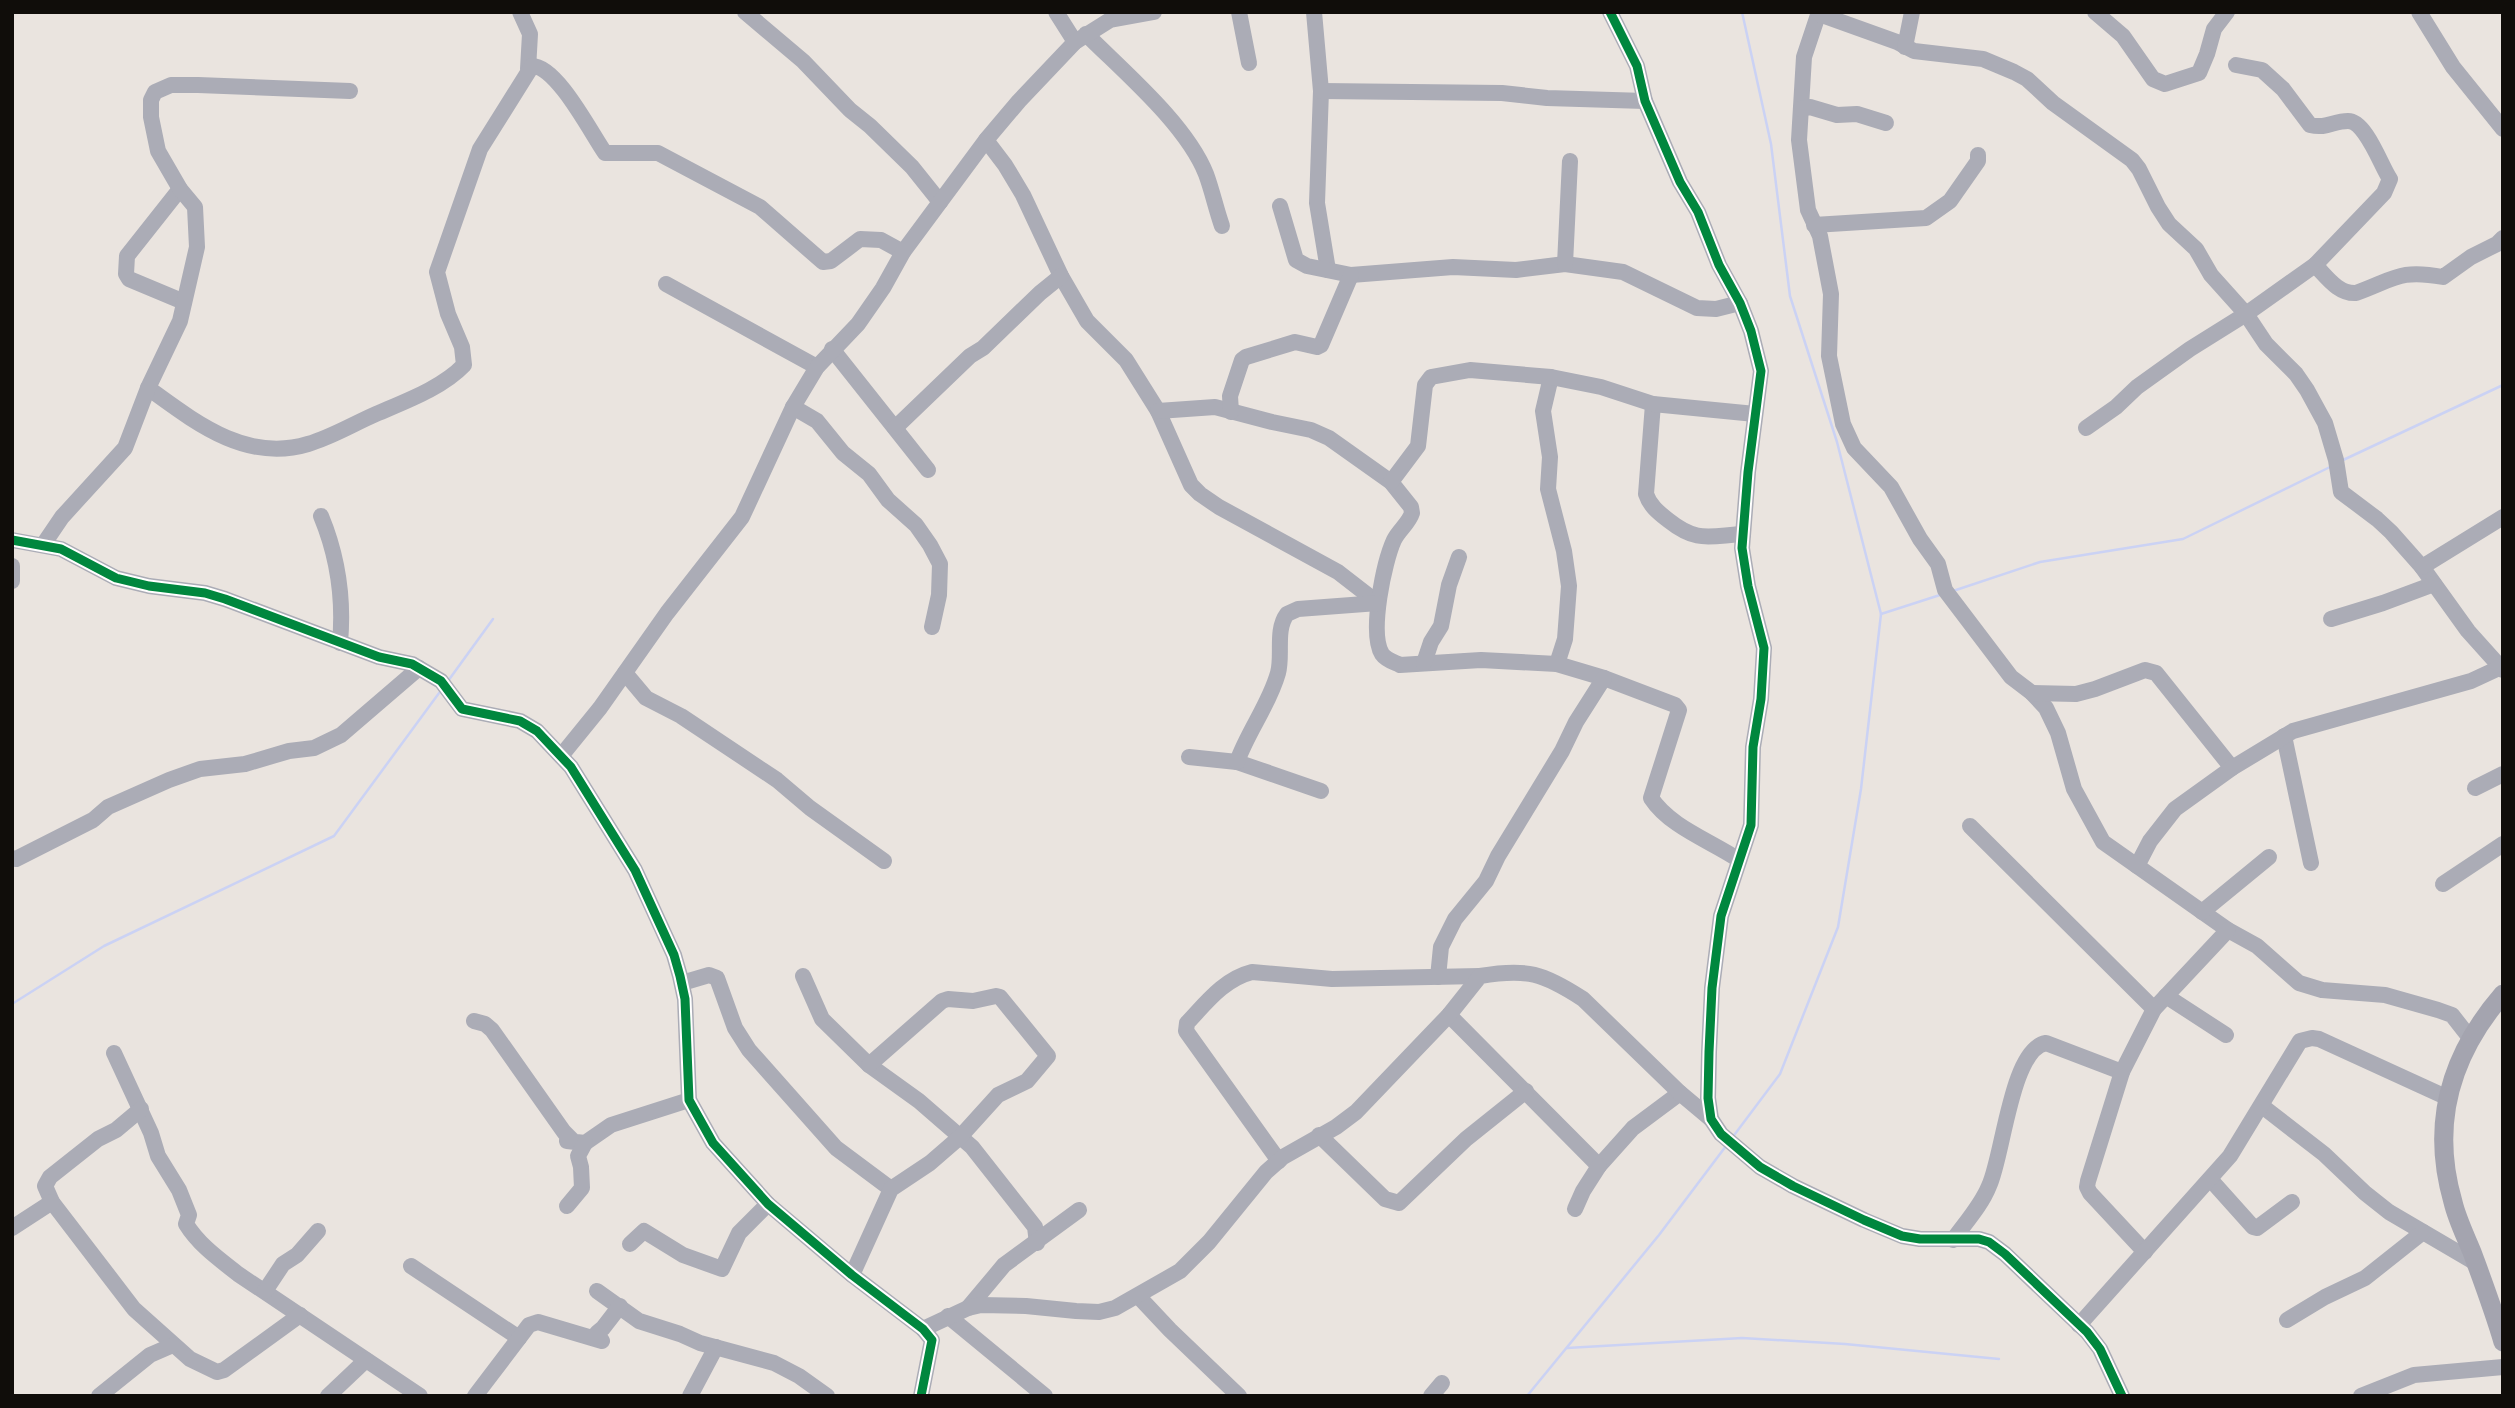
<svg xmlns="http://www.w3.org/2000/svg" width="2515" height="1408" font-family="'Roboto Condensed',sans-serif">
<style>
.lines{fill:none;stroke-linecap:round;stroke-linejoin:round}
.stream{stroke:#cbd2f4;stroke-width:2.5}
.minor{stroke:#abacb6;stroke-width:16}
.major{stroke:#a4a4af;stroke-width:19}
.cycleway-casing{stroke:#fff;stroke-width:13}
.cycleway{stroke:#00873e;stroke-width:9}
</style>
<rect width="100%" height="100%" fill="#eae4df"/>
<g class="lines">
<!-- stream -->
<g class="stream">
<path d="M2341,461l162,-76"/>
<path d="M1953,591l87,-29 143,-23 149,-73"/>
<path d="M1881,614l59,-19"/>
<path d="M448,681l45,-62"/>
<path d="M12,1004l92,-58 230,-110 108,-147"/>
<path d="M1732,1138l48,-64 58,-147 23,-138 20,-175 -44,-172 -47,-146 -19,-152 -29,-132"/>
<path d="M1567,1348l175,-10 103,6 154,15"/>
<path d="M1527,1396l132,-161 67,-89"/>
</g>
<!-- minor -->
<g class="minor">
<path d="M520,12l10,22 -2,35"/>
<path d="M745,12l58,49 47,49 20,16 42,41 28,35"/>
<path d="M1056,12l19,30"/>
<path d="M1239,12l10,51"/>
<path d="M1314,12l7,79 -4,112 11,67"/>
<path d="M1610,12l27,54 8,35 35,81 18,30 21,53 21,38 11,28 10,40 -13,101 -6,76 6,38 16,62 -3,51 -8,48 -2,78 -30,91 -9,72 -3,64 -1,46 3,21 10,15 39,33 33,19 71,34 38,16 18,3h59l10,3 16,12 82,78 13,17 22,47"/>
<path d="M1819,12l-15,45 -5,83 9,70 12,26 11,58 -2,62 14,68 11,24 37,39 29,52 18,25 7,26 66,87 21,16 14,15 12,25 16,56 29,53 125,88 29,16 42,37 23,7 63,5 53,15 14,5 18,23"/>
<path d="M2095,12l28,24 30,43 12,5 34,-11 8,-19 7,-25 13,-17"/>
<path d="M2419,12l34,55 50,62"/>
<path d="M1819,14l78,28 17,9 69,8 31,13 13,7 26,24 79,57 7,9 19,38 11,17 27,25 15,26 35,39 20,30 30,30 11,16 18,33 11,37 5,32 36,27 14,13 31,35 46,64 35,39"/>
<path d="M1086,34c38,38 100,90 120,140 6,16 10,35 16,52"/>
<path d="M1905,47l7,-35"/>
<path d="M2236,65l26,5 21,19 27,36c17,4 23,-4 38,-4 18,0 33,45 42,58l-6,14 -69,72c12,12 23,29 41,28 39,-14 43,-24 87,-16l28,-20 26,-13 6,-6"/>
<path d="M1321,91l181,2 45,5 98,3"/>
<path d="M1801,109l9,-2 27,8 20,-1 29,9"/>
<path d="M986,140l19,25 18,30 38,81 26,45 39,39 32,51 33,74 9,9 19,13 119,65 40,31"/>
<path d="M180,189l-53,67 -1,18 3,5 55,23"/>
<path d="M1280,206l16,54 11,6 44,9 102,-8 63,3 49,-6 58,8 74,36 19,1 24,-6"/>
<path d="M1814,225l112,-7 24,-17 28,-40v-6"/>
<path d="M1565,264l5,-103"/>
<path d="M666,284l151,83"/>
<path d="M832,349l96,121"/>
<path d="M1551,377l-8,34 7,46 -2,32 16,62 5,35 -4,53 -8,25"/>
<path d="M148,388c47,34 98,75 160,56 24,-7 45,-20 68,-30 30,-13 66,-26 88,-49l-2,-18 -14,-33 -11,-42 43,-123 52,-83c25,0 59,67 73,87h53l102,54 63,55 8,-1 29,-22 21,1 22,12"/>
<path d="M1653,404l-7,90c4,12 12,18 22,26 29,23 40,16 75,14"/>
<path d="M793,407l24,14 26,32 26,21 19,26 28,25 14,20 10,19 -1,31 -7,32"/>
<path d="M1158,411l57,-4 57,15 39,8 18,8 62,44 20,25 1,6c-3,10 -13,17 -18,27 -10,22 -25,93 -12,114 4,6 12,8 18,11l81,-5 76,4 47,14 71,27 4,5 -28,88c19,29 60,43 88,62"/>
<path d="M1231,412l-1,-16 12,-36 4,-3 49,-15 22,5 4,-2 30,-70"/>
<path d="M895,428l75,-72 13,-8 57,-55 21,-17"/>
<path d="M2086,428l30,-21 21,-20 53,-38 56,-35 69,-49"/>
<path d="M1391,482l27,-36 7,-61 6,-8 39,-7 81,7 50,10 52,17 102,10"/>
<path d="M321,516c17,41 23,83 19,127"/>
<path d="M12,540l49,9 55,29 33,8 56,7 20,6 154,58 33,7 29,17 21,28 58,12 17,10 34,36 64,103 39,85 6,21 5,23 4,101 24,43 55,61 84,71 71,54 9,11 -11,56"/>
<path d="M43,545l19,-28 63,-69 23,-60 32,-67 17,-74 -2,-40 -15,-18 -22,-38 -7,-34v-17l4,-8 16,-7h27l152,6"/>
<path d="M12,566v15"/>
<path d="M2422,567l81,-50"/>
<path d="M2331,619l52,-16 51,-19"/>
<path d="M1424,663l7,-21 10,-16 8,-41 10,-28"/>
<path d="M625,673l21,25 35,18 96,64 33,28 74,53"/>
<path d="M2032,693l44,1 19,-5 50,-19 11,3 76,95"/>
<path d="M2284,736l27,127"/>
<path d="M561,756l39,-48 67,-95 75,-96 51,-110 24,-40 41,-43 25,-36 20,-36 83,-112 33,-39 56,-59 35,-22 44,-8"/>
<path d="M1189,757l48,5 84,29"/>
<path d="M1237,762c11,-31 32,-57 41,-89 5,-18 -3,-43 9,-59l11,-5 80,-6"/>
<path d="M2475,788l28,-14"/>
<path d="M1970,826l184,183"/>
<path d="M12,858l4,1 77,-39 15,-13 61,-27 31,-11 45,-5 44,-13 25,-3 27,-13 78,-67"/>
<path d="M2137,866l13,-25 25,-32 57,-41 61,-37 178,-50 28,-13"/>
<path d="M2443,884l60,-40"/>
<path d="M2202,912l67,-55"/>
<path d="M803,976l19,43 47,46 50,36 53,46 63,80 2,16"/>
<path d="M1438,977l3,-30 14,-28 31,-38 12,-25 64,-105 14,-29 28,-44"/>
<path d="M682,983l27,-8 8,3 18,50 14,22 87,98 55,41"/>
<path d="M2166,996l60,39"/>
<path d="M1449,1015l150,151 34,-38 47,-35"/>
<path d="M474,1021l11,3 7,6 72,102 8,8 -5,1 18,2 26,-18 78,-25"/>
<path d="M114,1053l37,80 7,23 21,34 10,25 -3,9c13,21 33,35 52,50l182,122"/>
<path d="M2262,1106l62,48 41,39 24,19 87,51"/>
<path d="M141,1109l-25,21 -18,9 -48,38 -5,9 7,16 82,107 56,50 27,13 7,-2 76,-55"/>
<path d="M1319,1135l66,64 14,4 67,-64 60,-48"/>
<path d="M1279,1161l-93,-130 1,-8c19,-20 37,-44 65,-51l80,7 148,-3"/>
<path d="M2210,1179l43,48 4,1 35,-26"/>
<path d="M567,1206l15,-18 -1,-21 -3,-11 7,-13"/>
<path d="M1575,1209l8,-18 16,-25"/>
<path d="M12,1228l40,-26"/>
<path d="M1953,1240c12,-17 28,-34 36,-54 14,-29 22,-137 57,-143l76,29"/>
<path d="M630,1244l14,-13 39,24 39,14 17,-36 29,-29"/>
<path d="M2145,1252l-55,-59 -3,-6 1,-6 34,-109 32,-63 74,-79"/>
<path d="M411,1266l108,72"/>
<path d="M852,1275l39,-86 39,-26 30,-26 38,-42 29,-14 21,-25 -48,-59 -4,-1 -23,5 -25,-2 -6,2 -73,64"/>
<path d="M265,1291l18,-27 14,-9 21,-24"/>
<path d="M597,1291l42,30 41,13 20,9 74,20 25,13 28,20"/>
<path d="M1139,1297l31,33 69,66"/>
<path d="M968,1308l36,-43 75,-55"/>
<path d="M948,1316l97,80"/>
<path d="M2287,1320l38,-23 40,-19 58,-46"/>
<path d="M2079,1325l151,-169 70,-115 12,-3 7,1 129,59"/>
<path d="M923,1329l45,-21 13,-3 45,1 50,5 23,1 16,-4 65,-37 29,-29 57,-70 17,-15 53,-30 20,-15 93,-97 31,-39c47,-8 63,-3 103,23l97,94 31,26"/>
<path d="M99,1396l51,-41 23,-10"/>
<path d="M328,1396l38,-36"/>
<path d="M475,1396l54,-71 9,-3 64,19 -5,-8 6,-5 17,-22"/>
<path d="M690,1396l26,-49"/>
<path d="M1431,1396l11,-13"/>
<path d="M2361,1396l53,-21 89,-8"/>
</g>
<!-- major -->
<path class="major" d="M2503,994c-52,60 -73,129 -50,208 4,17 12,33 19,50 11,30 22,59 31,90"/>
<!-- cycleway casing -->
<g class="cycleway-casing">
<g id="cycleway">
<path d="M1610,12l27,54 8,35 35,81 18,30 21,53 21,38 11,28 10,40 -13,101 -6,76 6,38 16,62 -3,51 -8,48 -2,78 -30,91 -9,72 -3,64 -1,46 3,21 10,15 39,33 33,19 71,34 38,16 18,3h59l10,3 16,12 82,78 13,17 22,47"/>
<path d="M12,540l49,9 55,29 33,8 56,7 20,6 154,58 33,7 29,17 21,28 58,12 17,10 34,36 64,103 39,85 6,21 5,23 4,101 24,43 55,61 84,71 71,54 9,11 -11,56"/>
</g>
</g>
<!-- cycleway -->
<use href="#cycleway" class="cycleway"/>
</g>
<!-- border -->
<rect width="2515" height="1408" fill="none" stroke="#100d0a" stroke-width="28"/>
</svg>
